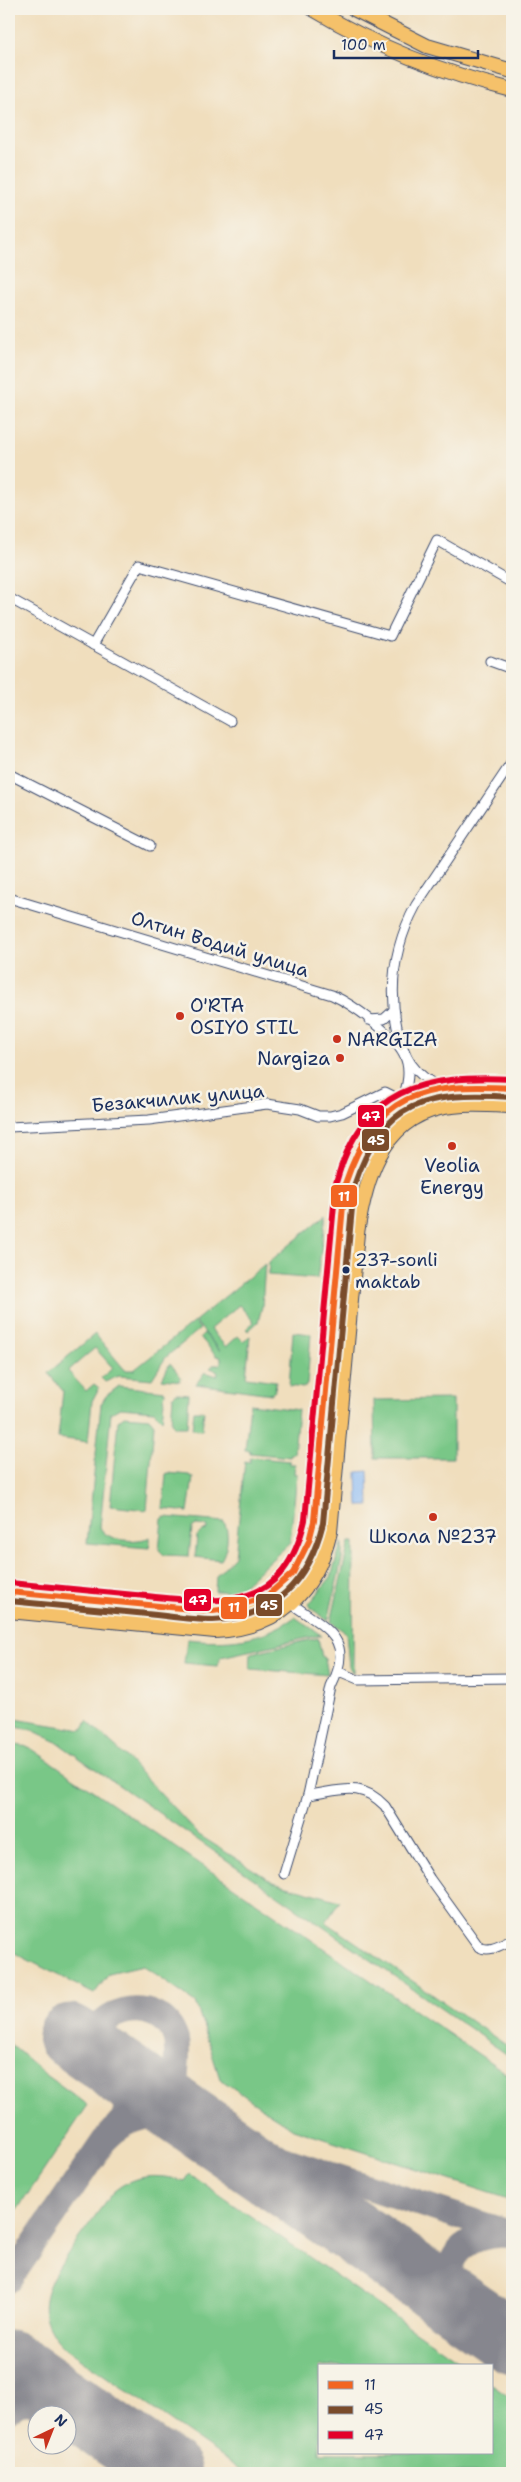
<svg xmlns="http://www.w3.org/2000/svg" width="521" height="2482" font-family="'Shantell Sans',sans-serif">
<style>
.green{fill:#79c787;stroke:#4a7b72}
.water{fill:#89baf6;stroke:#5274aa}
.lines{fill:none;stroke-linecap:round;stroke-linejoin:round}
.taxiway{stroke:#86868e;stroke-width:26}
.runway{stroke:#86868e;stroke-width:65}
.minor-casing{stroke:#3b496c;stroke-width:11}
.primary-casing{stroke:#3b496c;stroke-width:16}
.trunk-casing{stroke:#3b496c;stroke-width:16}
.minor{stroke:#fff;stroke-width:9}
.primary{stroke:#f5c16b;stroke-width:14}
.trunk{stroke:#f5c16b;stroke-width:14}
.bus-1-casing{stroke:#f7f3e8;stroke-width:10}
.bus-2-casing{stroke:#f7f3e8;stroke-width:10}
.bus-3-casing{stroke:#f7f3e8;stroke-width:10}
.bus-1{stroke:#f26522;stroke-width:6}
.bus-2{stroke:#7a4b2a;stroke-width:6}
.bus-3{stroke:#e4002b;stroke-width:6}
.poi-dot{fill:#c8321e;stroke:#f7f3e8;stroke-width:2}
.bus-dot{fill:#1b2f5e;stroke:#f7f3e8;stroke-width:2}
.labels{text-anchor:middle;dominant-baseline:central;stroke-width:5;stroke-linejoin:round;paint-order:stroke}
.bus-label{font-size:18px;fill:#1b2f5e;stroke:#f7f3e8;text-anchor:start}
.street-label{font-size:19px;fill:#1b2f5e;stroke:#f7f3e8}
.poi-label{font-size:19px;fill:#1b2f5e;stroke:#f7f3e8;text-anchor:start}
.line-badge{stroke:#f7f3e8;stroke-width:2}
.badge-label{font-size:14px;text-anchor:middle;font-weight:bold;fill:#fff}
</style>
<rect width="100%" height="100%" fill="#f7f3e8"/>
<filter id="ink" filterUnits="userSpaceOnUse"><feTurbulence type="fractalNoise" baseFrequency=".02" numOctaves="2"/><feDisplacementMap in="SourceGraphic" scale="10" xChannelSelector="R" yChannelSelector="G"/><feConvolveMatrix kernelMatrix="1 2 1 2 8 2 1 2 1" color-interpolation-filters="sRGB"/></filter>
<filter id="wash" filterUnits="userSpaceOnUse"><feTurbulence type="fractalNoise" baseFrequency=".0096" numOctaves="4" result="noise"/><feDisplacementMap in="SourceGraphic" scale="20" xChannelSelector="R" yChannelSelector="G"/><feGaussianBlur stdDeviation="1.12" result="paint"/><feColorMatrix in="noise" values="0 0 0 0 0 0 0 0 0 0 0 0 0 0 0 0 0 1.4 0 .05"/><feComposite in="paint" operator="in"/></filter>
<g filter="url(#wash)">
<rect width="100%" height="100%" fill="#f0debd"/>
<!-- green -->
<g class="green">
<path d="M326,1215l-9,64 -49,-4 1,-13z"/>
<path d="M265,1264l-3,43 -4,15 -10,9 -2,-2 8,-7 -15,-17 -29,24 16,18 12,-11 5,5 7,-5 -4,41 30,4 -1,10 -4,3 -75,-10 9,-12 12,4 1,-5 -8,-3 3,-3h8v-8l-5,-1 -16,-19 4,-4 16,18 -25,-30z"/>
<path d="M194,1322l6,7 -34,28 -14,22 -33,-3 -14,6 -4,-4 12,-10 -18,-20 -27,23 18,20 8,-7 5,4 -7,13 -4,41 -30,-4 5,-47 -15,-18 47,-39 30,36h9z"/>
<path d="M293,1332l18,2 -4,51 -4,3 -14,-2z"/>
<path d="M170,1363l11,14 -1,4 -18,-2z"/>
<path d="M119,1386l46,5 -3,29 -8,-9 -34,-3 -9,5 -11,114c6,15 38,16 50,10l-1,11 -62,-5 14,-139 5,-8z"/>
<path d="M176,1393l13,1 -2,33h-12l-4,-4 2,-27z"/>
<path d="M453,1399v59h-78l-1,-58z"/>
<path d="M250,1404l48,6 -4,44h-3l-1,3 -40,-4v-3h-5z"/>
<path d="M194,1411h10l-2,19 -10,-1z"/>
<path d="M124,1416l25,2 5,6 -7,86 -37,-4 8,-85z"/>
<path d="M250,1457l40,4v3h5l-1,10h3l-7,69 -54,49 -21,-1 1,-15 19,-20 10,-95 5,1z"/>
<path d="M168,1473l21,2 4,3 -5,34 -25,-3 3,-35z"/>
<path d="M165,1517l59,5c6,10 3,29 -3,38l-26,-3 2,-21 5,-5 5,-1v-4l-11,-1 -4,3 -3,28 -25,-1 -5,-5 3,-31z"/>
<path d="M342,1541v18l-14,62 -16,-12 -3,-5 22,-27z"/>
<path d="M349,1542h5l-1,131 -4,-6 -3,-34 -15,-11z"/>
<path d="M295,1617l26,18 -100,22 -4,9 -33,-3 3,-24c40,4 74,2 108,-22z"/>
<path d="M318,1638l4,19 3,1 3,17 -78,-6 1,-16z"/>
<path d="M9,1718l73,12 5,-9 38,35 74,79 74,47 67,19 -14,21 186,127v9l-457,-317 -23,-11 -23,-4z"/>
<path d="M9,1744l20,3 483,330v123l-219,-71 -73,-50 -24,-76 -53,-37 -34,8 -15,20 -85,-44z"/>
<path d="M9,2043l36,31 43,31 -79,117z"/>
<path d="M190,2174l276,192h-146v87h172v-69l20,14v75h-266l-180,-124c-41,-38 -16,-70 10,-107 12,-16 24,-33 36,-49 22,-20 46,-19 73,-12z"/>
</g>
<!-- water -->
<path class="water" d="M368,1471l1,35h-11l-1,-34z"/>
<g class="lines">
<!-- taxiway -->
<g class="taxiway">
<path d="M109,2136l15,-17 3,-12c-6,-18 -30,-15 -36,-46 -11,-52 70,-72 85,-21 2,11 1,20 0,31 -1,28 -5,34 -31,45"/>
<path d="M219,2138l293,96"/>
<path d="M9,2280l95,-139c27,-30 63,-30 97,-15"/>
<path d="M480,2319c-8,-6 -16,-13 -22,-22 -25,-38 12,-65 49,-62"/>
<path d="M9,2360l13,11"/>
<path d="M9,2410c22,-17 43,-17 66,-2"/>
</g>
<!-- runway -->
<g class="runway">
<path d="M70,2036l442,306"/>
<path d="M9,2362l161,111"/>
</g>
</g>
</g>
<g filter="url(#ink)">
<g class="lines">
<!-- minor casing -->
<g class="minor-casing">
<g id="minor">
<path d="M9,598l221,123"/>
<path d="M93,645l46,-80 251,71 47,-96 75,43"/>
<path d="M490,661l22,8"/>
<path d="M9,774l141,72"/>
<path d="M9,898l323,97c22,10 60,38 72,60 7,13 4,33 -3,45l-16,-8 -43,21 -12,3h-12l-18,-7 -33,-5 -118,16 -140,7"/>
<path d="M369,1020l15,-1 10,-9"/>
<path d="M442,1088c-30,-14 -38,-31 -45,-61 -9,-44 -2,-83 19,-122l96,-143"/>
<path d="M339,1672l19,8 154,-2"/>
<path d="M308,1795c33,-4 52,-15 77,11l45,73 49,68c11,6 23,-3 33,-7"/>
<path d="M284,1874l24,-79 23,-108c24,-48 -3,-57 -39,-83"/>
</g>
</g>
<!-- primary casing -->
<g class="primary-casing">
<g id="primary">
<path d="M9,1592l204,19c57,-4 91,-33 101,-90l31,-337c22,-90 85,-103 167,-96"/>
<path d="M9,1611l206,20c64,-3 101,-39 115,-99l27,-299c8,-51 23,-112 83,-125 23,-5 49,-3 72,-2"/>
</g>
</g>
<!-- trunk casing -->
<g class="trunk-casing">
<g id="trunk">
<path d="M313,9c62,37 129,64 199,81"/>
<path d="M354,9l73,37 85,25"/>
</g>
</g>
<!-- minor -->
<use href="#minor" class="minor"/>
<!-- primary -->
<use href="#primary" class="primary"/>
<!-- trunk -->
<use href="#trunk" class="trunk"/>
<!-- bus-1 casing -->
<g class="bus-1-casing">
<path id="bus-1" d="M9,1592l204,19 20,-3 34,-12 26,-23 16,-32 5,-20 31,-337c31,-92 77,-101 167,-96"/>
</g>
<!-- bus-2 casing -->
<g class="bus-2-casing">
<path id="bus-2" d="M9,1601c43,4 85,8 128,12 25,2 51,7 76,7 62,-1 96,-41 110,-97l31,-337c29,-87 73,-94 158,-89"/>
</g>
<!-- bus-3 casing -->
<g class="bus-3-casing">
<path id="bus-3" d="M10,1583c42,4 83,8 125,12 80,7 147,23 170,-75l31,-337c26,-96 87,-108 176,-104"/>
</g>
<!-- bus-1 -->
<use href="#bus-1" class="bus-1"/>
<!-- bus-2 -->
<use href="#bus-2" class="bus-2"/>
<!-- bus-3 -->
<use href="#bus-3" class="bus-3"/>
</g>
</g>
<!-- markers -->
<g class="poi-dot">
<circle cx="180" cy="1016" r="5"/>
<circle cx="337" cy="1039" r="5"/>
<circle cx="340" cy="1058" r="5"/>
<circle cx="452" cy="1146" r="5"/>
<circle cx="433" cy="1517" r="5"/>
</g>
<circle class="bus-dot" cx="346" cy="1270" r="4.5"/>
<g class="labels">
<!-- bus labels -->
<g class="bus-label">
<text x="355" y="1260">237-sonli<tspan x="355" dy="22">maktab</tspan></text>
</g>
<!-- street labels -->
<g class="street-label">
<text transform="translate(220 944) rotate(17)">Олтин Водий улица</text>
<text transform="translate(178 1098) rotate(-5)">Безакчилик улица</text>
</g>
<!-- poi labels -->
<g class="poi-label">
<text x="190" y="1005">O'RTA<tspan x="190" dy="22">OSIYO STIL</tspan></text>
<text x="347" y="1039">NARGIZA</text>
<text x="330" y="1058" text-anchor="end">Nargiza</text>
<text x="452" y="1165" text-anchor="middle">Veolia<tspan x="452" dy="22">Energy</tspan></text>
<text x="433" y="1536" text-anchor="middle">Школа №237</text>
</g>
</g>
<g class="line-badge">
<rect x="357" y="1104" width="28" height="24" rx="5" fill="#e4002b"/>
<rect x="361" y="1128" width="29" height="24" rx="5" fill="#7a4b2a"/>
<rect x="330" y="1184" width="28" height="24" rx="5" fill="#f26522"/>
<rect x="183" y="1588" width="29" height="24" rx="5" fill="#e4002b"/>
<rect x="255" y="1593" width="28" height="24" rx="5" fill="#7a4b2a"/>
<rect x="220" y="1596" width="28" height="24" rx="5" fill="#f26522"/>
</g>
<g class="badge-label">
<text x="371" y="1121">47</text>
<text x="376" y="1145">45</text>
<text x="344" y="1201">11</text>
<text x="198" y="1605">47</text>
<text x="269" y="1610">45</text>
<text x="234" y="1612">11</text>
</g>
<!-- margin -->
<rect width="521" height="2482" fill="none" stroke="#f7f3e8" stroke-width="30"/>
<!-- legend -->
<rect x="318" y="2364" width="175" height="90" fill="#f7f3e8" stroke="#9fa5b1"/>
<rect x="328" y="2381" width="25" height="8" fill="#f26522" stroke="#9fa5b1"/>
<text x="364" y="2390" font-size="15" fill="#1b2f5e">11</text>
<rect x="328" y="2406" width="25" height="8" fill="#7a4b2a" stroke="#9fa5b1"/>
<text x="364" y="2414" font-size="15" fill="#1b2f5e">45</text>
<rect x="328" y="2431" width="25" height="8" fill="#e4002b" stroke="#9fa5b1"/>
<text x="364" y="2440" font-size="15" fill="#1b2f5e">47</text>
<!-- north arrow -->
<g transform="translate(52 2430) rotate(43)"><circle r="24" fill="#f7f3e8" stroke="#9fa5b1"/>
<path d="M0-4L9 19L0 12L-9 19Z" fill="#c8321e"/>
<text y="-8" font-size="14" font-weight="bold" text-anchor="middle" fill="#1b2f5e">N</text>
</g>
<!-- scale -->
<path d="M334 50v8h144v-8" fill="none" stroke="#1b2f5e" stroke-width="2.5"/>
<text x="341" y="50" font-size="15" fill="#1b2f5e" stroke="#f7f3e8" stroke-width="4" paint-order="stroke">100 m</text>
</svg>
